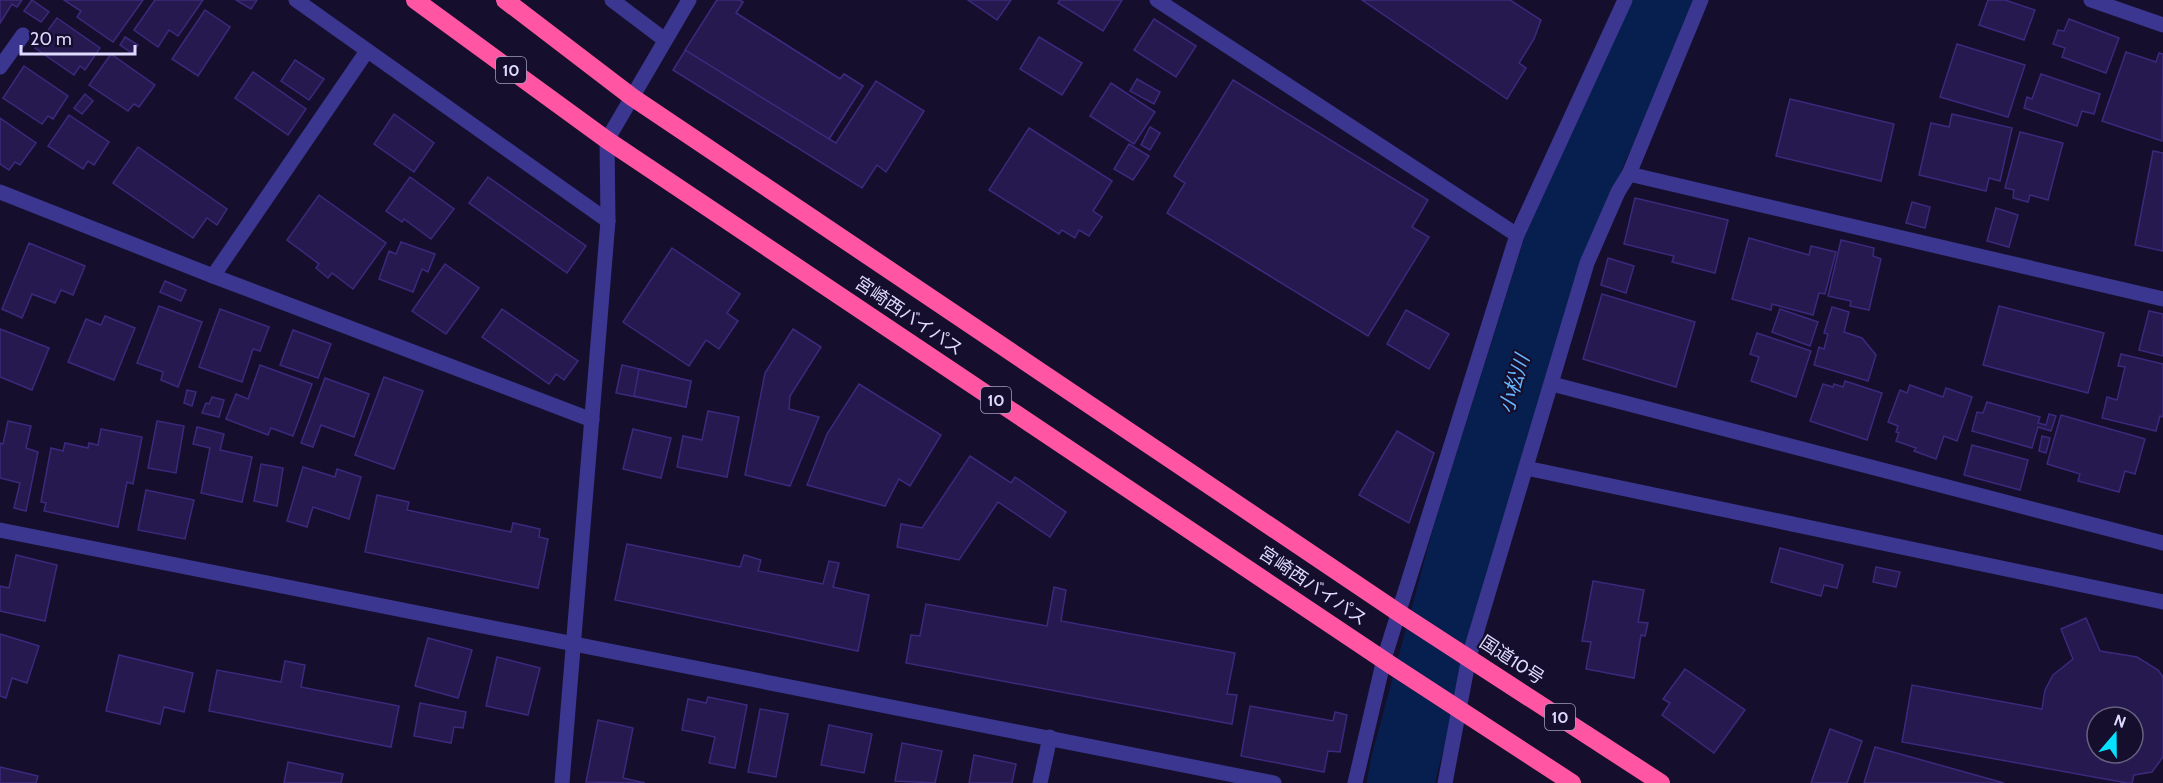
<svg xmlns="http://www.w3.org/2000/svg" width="2163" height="783" font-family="Cabin,'Noto Sans JP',sans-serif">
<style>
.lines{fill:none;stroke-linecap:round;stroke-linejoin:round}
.river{stroke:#061f4e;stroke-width:68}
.building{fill:#25194f;stroke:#3c297d;stroke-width:1.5;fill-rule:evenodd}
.street{stroke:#3b368f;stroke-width:15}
.highway{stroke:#ff55a3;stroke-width:18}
.labels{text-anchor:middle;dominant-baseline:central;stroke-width:4.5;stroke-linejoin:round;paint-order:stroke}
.shield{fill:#150f2d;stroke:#a29dc0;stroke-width:1.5}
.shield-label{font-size:16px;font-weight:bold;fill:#dfdaff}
.street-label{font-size:18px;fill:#dfdaff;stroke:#150f2d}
.water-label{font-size:20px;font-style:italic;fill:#68b6ff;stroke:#150f2d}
</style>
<rect width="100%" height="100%" fill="#150f2d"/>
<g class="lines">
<!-- river -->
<path class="river" d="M1401,783l3,-17 63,-233 98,-311 30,-77 57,-109 15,-36"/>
</g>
<!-- building -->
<g class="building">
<path d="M0,0h22l-5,7 -5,-3 -12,19z"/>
<path d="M32,0l17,12 -8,10 -17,-11z"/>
<path d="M64,0h79l-30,42 -36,-25 4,-6z"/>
<path d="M155,0h48l-25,36 -9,-6 -11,17 -24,-17z"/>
<path d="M236,0h21l-6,9z"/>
<path d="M717,0h22l4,2 -7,11 104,66 4,-5 19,12 -34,53 7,4 40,-62 48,30 -38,61 -9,-7 -15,23 -189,-118z"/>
<path d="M717,0h22l4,2 -7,11 104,66 4,-5 19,12 -34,53 -144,-89z"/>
<path d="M968,0h43l-14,20z"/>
<path d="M1060,0h62l-19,31 -45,-28z"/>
<path d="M1362,0h148l31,20 -7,19 -15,24 7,5 -19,31z"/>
<path d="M1988,0h17l30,10 -11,30 -45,-15z"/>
<path d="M205,10l25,17 -32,49 -26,-17z"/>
<path d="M57,18l43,30 -15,22 -5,-4 -6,9 -39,-27z"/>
<path d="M1154,19l42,27 -20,31 -42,-27z"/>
<path d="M2069,19l50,19 -13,35 -44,-16 3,-9 -12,-4 5,-14 6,1z"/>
<path d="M125,37l13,8 -6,8 -12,-8z"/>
<path d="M1039,37l43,26 -20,32 -42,-26z"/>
<path d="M1957,44l68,21 -17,52 -68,-20z"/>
<path d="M2126,52l30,10 3,-9 4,1 -1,87 -60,-20z"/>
<path d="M111,54l44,31 -16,22 -5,-3 -6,7 -39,-26z"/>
<path d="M295,60l29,19 -15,21 -28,-19z"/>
<path d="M24,66l44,30 -15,23 -5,-3 -6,8 -39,-26z"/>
<path d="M253,72l53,37 -18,26 -53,-37z"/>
<path d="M2041,74l59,20 -6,20 -12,-3 -5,15 -53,-18 3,-11 5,2z"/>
<path d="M1137,79l23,13 -6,12 -24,-13z"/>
<path d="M1233,80l195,120 -16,27 17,10 -61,99 -201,-123 18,-30 -11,-7z"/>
<path d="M1111,83l44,29 -21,32 -44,-28z"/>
<path d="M85,94l8,7 -11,13 -8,-6z"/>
<path d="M1790,99l104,25 -13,57 -105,-25z"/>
<path d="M394,114l40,29 -20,29 -40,-28z"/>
<path d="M1952,114l60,14 -12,53 -11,-3 -3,13 -67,-16 12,-52 18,4z"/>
<path d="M69,115l40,27 -15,23 -6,-4 -5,8 -35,-23z"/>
<path d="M0,118l36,25 -16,22 -5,-3 -6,8 -9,-6z"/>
<path d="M1150,127l10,6 -10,17 -9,-5z"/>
<path d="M1029,128l83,53 -19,30 9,6 -13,19 -10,-6 -4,8 -13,-8 -3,4 -70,-44z"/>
<path d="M2020,132l43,11 -15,57 -18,-5 -2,7 -15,-4 1,-8 -9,-2z"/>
<path d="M1129,144l20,12 -16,24 -19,-11z"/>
<path d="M138,147l89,62 -10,16 -10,-7 -14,20 -80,-55z"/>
<path d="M2153,151l10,2v98l-28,-6z"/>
<path d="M410,177l44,32 -23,30 -27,-20 -2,3 -16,-11z"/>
<path d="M488,177l98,69 -19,27 -98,-70z"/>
<path d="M319,195l67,48 -33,46 -21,-16 -4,5 -12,-10 3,-4 -32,-24z"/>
<path d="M1635,198l93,22 -13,53 -43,-11 2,-6 -50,-12z"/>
<path d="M1912,202l18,5 -5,21 -19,-5z"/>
<path d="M1996,208l22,7 -9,32 -22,-6z"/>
<path d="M1749,238l60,17 2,-9 25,6 -11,42 -6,-1 -6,22 -41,-11 -1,6 -39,-11z"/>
<path d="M1841,240l33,8 -1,8 8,3 -12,51 -19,-4 1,-5 -23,-5z"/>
<path d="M401,242l34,12 -7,18 -6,-3 -9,23 -34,-13 10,-28 7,3z"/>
<path d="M29,243l56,23 -12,29 -12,-5 -6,13 -23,-9 -10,24 -20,-9z"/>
<path d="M672,248l68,46 -13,19 11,8 -19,28 -13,-9 -17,26 -66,-44z"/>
<path d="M1608,258l26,8 -8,27 -25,-8z"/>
<path d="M445,264l34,24 -33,46 -34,-23z"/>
<path d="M165,281l21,9 -5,11 -21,-9z"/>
<path d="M1602,294l93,28 -19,65 -93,-28z"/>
<path d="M159,306l43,16 -24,65 -17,-7 2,-8 -26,-9z"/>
<path d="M1999,306l105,27 -16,60 -105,-28z"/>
<path d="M1832,307l17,5 -5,20 18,6 14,17 -8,26 -54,-16 5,-18 5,2 4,-15 -4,-1z"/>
<path d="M220,309l49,18 -9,24 -7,-2 -11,33 -43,-15z"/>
<path d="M502,309l76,52 -14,19 -8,-6 -7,10 -67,-47z"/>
<path d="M1780,309l38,13 -8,24 -38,-14z"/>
<path d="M1406,310l43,24 -20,35 -42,-25z"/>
<path d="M2149,311l14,3v42l-24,-6z"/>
<path d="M105,316l30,12 -21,52 -46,-18 18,-43 15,6z"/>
<path d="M0,329l49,19 -17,42 -32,-13z"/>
<path d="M793,329l28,18 -31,49 -1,13 30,8 -29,69 -45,-11 20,-102z"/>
<path d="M293,330l38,14 -13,34 -38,-13z"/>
<path d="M1757,333l54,18 -15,46 -45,-16 8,-24 -9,-3z"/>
<path d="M2121,354l42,10v53l-3,-1 -4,15 -54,-13 5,-21 10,3 8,-33 -7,-1z"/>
<path d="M260,365l52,19 -19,52 -22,-8 -3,7 -42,-16 10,-25 12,5z"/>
<path d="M622,365l69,16 -5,26 -70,-14z"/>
<path d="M639,369l52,12 -5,26 -52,-11z"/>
<path d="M384,377l39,14 -29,78 -39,-14z"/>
<path d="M325,378l44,16 -15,43 -33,-12 -8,22 -12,-4z"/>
<path d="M1845,381l37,12 -15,47 -57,-19 13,-37 10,3 1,-3 9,3z"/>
<path d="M859,384l82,51 -31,51 -11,-7 -14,27 -78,-21 20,-51z"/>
<path d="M1910,385l33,12 3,-9 26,9 -15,44 -13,-5 -8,23 -22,-8 2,-3 -20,-7 3,-8 -3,-1 2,-6 -10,-4 12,-32 7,3z"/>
<path d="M187,390l9,2 -4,14 -8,-3z"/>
<path d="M212,397l12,3 -5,17 -17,-4 4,-10 3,1z"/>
<path d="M1987,402l53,15 -2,6 8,2 3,-11 7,2 -5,15 -13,-4 -6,21 -60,-17 5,-19 6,1z"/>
<path d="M708,411l31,6 -12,60 -50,-10 6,-31 19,4z"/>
<path d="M2061,415l84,24 -10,35 -10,-3 -6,21 -41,-11 2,-7 -33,-10z"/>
<path d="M8,421l23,5 -5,22 12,4 -12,59 -12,-3 6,-25 -20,-5v-35l3,1z"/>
<path d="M157,421l27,5 -8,47 -28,-5z"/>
<path d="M197,427l27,7 -4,16 32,7 -10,45 -41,-9 9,-45 -17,-4z"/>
<path d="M101,429l41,8 -9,47 -6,-2 -9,45 -74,-16 2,-8 -5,-1 10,-54 12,3 2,-8 23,5 1,-5 9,2z"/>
<path d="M633,429l38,9 -10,40 -38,-9z"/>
<path d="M1397,431l37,22 -25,70 -50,-28z"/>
<path d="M2042,436l8,2 -4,15 -7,-2z"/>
<path d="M1972,445l56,15 -8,30 -56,-15z"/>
<path d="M970,456l41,27 4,-6 51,35 -16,25 -52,-35 -39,58 -62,-13 4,-23 21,4z"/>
<path d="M261,464l22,4 -6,38 -23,-5z"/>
<path d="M303,467l32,10 2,-8 24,8 -12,42 -36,-12 -6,20 -20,-6z"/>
<path d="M146,490l48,10 -9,39 -47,-9z"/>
<path d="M377,495l32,7 -2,8 104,22 2,-9 27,6 -1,8 9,2 -10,49 -173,-36z"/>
<path d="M627,544l113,23 4,-12 17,5 -3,11 65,13 6,-23 10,2 -6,24 36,8 -11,56 -243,-51z"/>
<path d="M1780,548l63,17 -6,23 -13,-3 -3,11 -50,-14z"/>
<path d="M16,555l41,10 -12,56 -45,-10v-25l9,2z"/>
<path d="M1876,567l24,5 -4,15 -23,-5z"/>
<path d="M1593,581l51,9 -6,32 10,1 -3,13 -4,-1 -7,43 -48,-9 5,-27 -9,-1z"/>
<path d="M1054,587l12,3 -5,31 174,32 -8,41 10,1 -5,29 -326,-61 5,-28 9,1 6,-32 121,22z"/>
<path d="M2086,618l14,33 37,6 21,13 5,7v80l-11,15 -18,3 -2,8h-5l-225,-41 10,-57 130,24 3,-19 8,-15 20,-16 -12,-30zM2097,717h36v36h-36z"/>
<path d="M0,634l39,12 -12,37 -15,-5 -6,20 -6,-2z"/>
<path d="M428,638l44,12 -14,48 -43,-12z"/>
<path d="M119,655l74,18 -9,39 -20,-5 -4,17 -54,-13z"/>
<path d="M497,657l43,11 -12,47 -42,-9z"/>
<path d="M285,661l20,4 -4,22 98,19 -8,41 -182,-36 8,-41 64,12z"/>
<path d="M1685,669l60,41 -31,43 -52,-38 8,-12 -7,-4z"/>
<path d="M708,697l39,8 -12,63 -26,-5 6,-26 -33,-7 6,-31 18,4z"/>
<path d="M420,703l46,9 -3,16 -9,-1 -3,16 -37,-7z"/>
<path d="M1250,706l83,15 2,-9 12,3 -7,37 -12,-1 -4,21 -83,-16z"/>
<path d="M760,709l28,5 -12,63 -28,-5z"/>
<path d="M598,720l35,8 -10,50 22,5 -59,-1z"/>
<path d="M829,725l43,9 -8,39 -43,-8z"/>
<path d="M1830,729l32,12 -15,42h-36z"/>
<path d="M902,743l40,8 -7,32 -40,-2z"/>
<path d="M1875,747l129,36h-140z"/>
<path d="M974,755l42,9 -4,19h-43z"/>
<path d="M288,762l55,12 -2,9h-57z"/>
<path d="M0,767l38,9 -2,7h-36z"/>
</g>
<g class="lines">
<!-- street -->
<g class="street">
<path d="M296,0l312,221"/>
<path d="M612,0l53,40"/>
<path d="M1157,0l360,235"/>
<path d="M2091,0l72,25"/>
<path d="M0,67l23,-32"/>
<path d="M1629,174l534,125"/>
<path d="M0,192l213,84 379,144"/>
<path d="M213,276l154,-225"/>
<path d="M1552,384l611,159"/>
<path d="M1526,468l637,134"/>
<path d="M0,530l1274,253"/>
<path d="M562,783l46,-562 -1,-81 82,-140"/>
<path d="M1040,783l10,-46"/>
<path d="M1355,783l29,-124 133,-424 108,-235"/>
<path d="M1445,783l24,-126 118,-394 31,-71 11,-18 72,-174"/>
</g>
<!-- highway -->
<g class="highway">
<path d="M415,0l192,140 784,525 181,118"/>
<path d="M505,0l127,97 67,45 700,471 262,170"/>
</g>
</g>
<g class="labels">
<!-- shield labels -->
<g class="shield">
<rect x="496" y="57" width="30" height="26" rx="4.5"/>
<rect x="981" y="387" width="30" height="26" rx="4.5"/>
<rect x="1545" y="704" width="30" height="26" rx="4.5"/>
</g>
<g class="shield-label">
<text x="511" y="70">10</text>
<text x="996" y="400">10</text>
<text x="1560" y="717">10</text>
</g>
<!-- street labels -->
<g class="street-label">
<text transform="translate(909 316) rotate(34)">宮崎西バイパス</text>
<text transform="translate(1313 586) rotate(34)">宮崎西バイパス</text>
<text transform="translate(1512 660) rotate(33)">国道10号</text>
</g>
<!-- water labels -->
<g class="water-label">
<text transform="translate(1514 384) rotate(-73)">小松川</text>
</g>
</g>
<!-- north arrow -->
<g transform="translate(2115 735) rotate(20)"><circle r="28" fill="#150f2d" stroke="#666081" stroke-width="1.5"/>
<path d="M0-4.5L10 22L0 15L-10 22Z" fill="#06e1ff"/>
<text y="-9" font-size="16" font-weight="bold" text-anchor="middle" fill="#dfdaff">N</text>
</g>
<!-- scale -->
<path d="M21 45v9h114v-9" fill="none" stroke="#dfdaff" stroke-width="3"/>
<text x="30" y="45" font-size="18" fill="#dfdaff" stroke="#150f2d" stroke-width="4.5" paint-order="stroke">20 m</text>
</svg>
